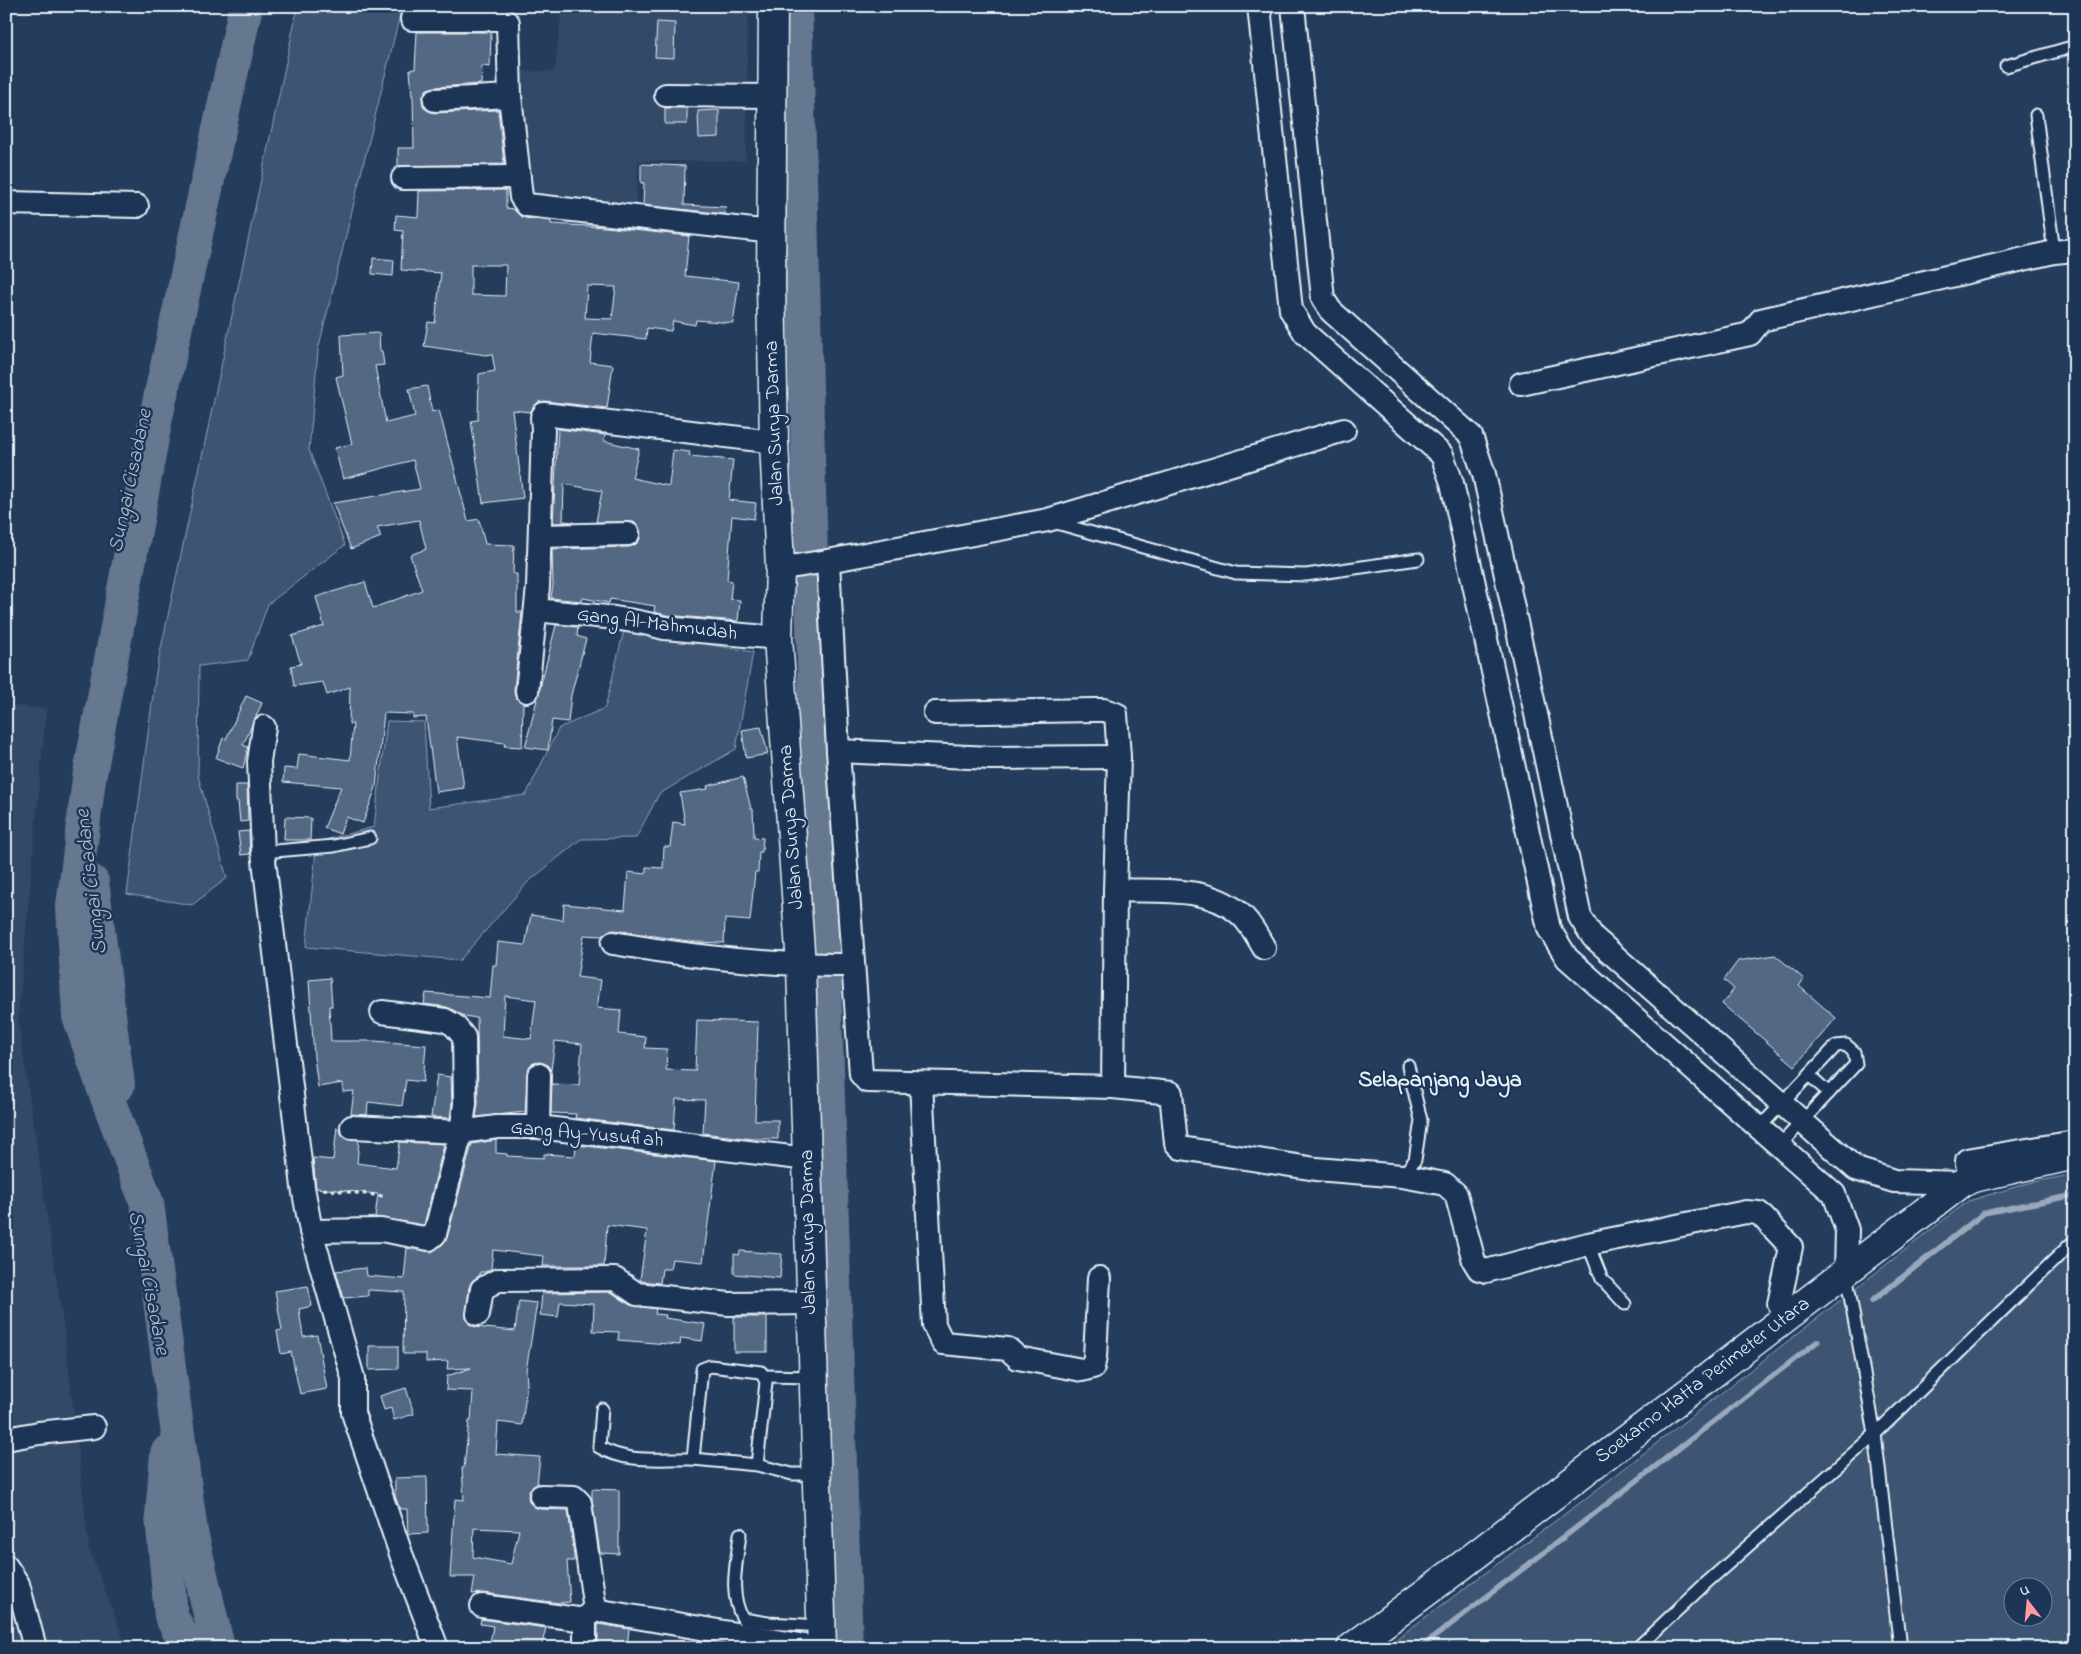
<svg xmlns="http://www.w3.org/2000/svg" width="2081" height="1654" font-family="'Indie Flower',sans-serif">
<style>
.built{fill:#334a68}
.green{fill:#3e5472;stroke:#93a2b5;fill-rule:evenodd}
.lines{fill:none;stroke-linecap:round;stroke-linejoin:round}
.stream{stroke:#99a8ba;stroke-width:5.5}
.river{stroke:#657890;stroke-width:34}
.building{fill:#536782;stroke:#e8f1f8;fill-rule:evenodd}
.lane-casing{stroke:#e8f1f8;stroke-width:15}
.street-casing{stroke:#e8f1f8;stroke-width:26}
.secondary-casing{stroke:#e8f1f8;stroke-width:31}
.primary-casing{stroke:#e8f1f8;stroke-width:31}
.path{stroke:#e8f1f8;stroke-width:3;stroke-dasharray:4 4;stroke-linecap:butt}
.lane{stroke:#1d3557;stroke-width:11}
.street{stroke:#1d3557;stroke-width:22}
.secondary{stroke:#1d3557;stroke-width:28}
.primary{stroke:#1d3557;stroke-width:28}
.labels{text-anchor:middle;dominant-baseline:central;stroke-width:5;stroke-linejoin:round;paint-order:stroke}
.street-label{font-size:20px;fill:#e8f1f8;stroke:#1d3557}
.water-label{font-size:21px;font-style:italic;fill:#b4c1ce;stroke:#1d3557}
.quarter-label{font-size:22px;font-weight:bold;fill:#e8f1f8;stroke:#1d3557}
</style>
<rect width="100%" height="100%" fill="#253d5d"/>
<filter id="ink" filterUnits="userSpaceOnUse"><feTurbulence type="fractalNoise" baseFrequency=".02" numOctaves="2"/><feDisplacementMap in="SourceGraphic" scale="10" xChannelSelector="R" yChannelSelector="G"/><feConvolveMatrix kernelMatrix="1 2 1 2 8 2 1 2 1" color-interpolation-filters="sRGB"/></filter>
<g filter="url(#ink)">
<!-- built -->
<g class="built">
<path d="M562,6h186l-2,155h-108l-2,44 -111,-8 -14,-125 44,-1z"/>
<path d="M6,705l40,4 -28,311 48,324 23,205 38,99h-113l-8,-20z"/>
</g>
<!-- green -->
<g class="green">
<path d="M298,6h104l-84,344 -9,100 36,95 -77,59 -20,56 -49,6 -1,110 29,102 -35,27 -65,-11 29,-222z"/>
<path d="M624,630l129,22 -17,97 -77,45 -23,44 -55,1 -54,44 -67,77 -154,-13 11,-105 57,-15 13,-106 37,1 5,86 97,-13 33,-67 46,-20z"/>
<path d="M2075,1174v474h-691l197,-146 387,-301 61,-18zM2014,1586h30v30h-30z"/>
</g>
<g class="lines">
<!-- stream -->
<g class="stream">
<path d="M1872,1301l112,-88 91,-18"/>
<path d="M1420,1648l398,-307"/>
</g>
<!-- river -->
<g class="river">
<path d="M795,6l22,760 29,882"/>
<path d="M92,882l26,203"/>
<path d="M167,1453l-5,63 9,100 17,32"/>
<path d="M218,1648l-27,-116 -44,-329 -43,-114 -25,-73 -6,-110 16,-127 67,-362 90,-411"/>
</g>
</g>
<!-- building -->
<g class="building">
<path d="M657,22l18,1 -1,35 -19,-1z"/>
<path d="M417,32h74l-1,35 -8,-1 -1,18 -47,3 -7,2 -3,5 -2,7 2,7 5,3 6,2 63,-3 6,54 -106,2v-18h16l-1,-52h-1l-2,-26 5,-1z"/>
<rect x="665" y="108" width="22" height="16"/>
<path d="M719,110v27l-20,1 -1,-27z"/>
<path d="M641,164l44,2 -1,39 42,2 -1,7 -82,-9 1,-22h-3z"/>
<path d="M506,190v18l7,1 7,7 5,2 26,3v3l54,3 84,9 -4,40 54,6 -6,41 -37,-3 -1,5 -22,-4 -2,10 -24,-3 -1,11 -53,-6 -3,29 23,3 -6,43 -62,-7 -7,1 -8,10 -18,-2 11,88 -40,5 -12,-82 7,-1 1,-46 16,-3 -3,-17 -6,1 -62,-9 4,-24 7,1 6,-50 -40,-3 2,-39 -8,-1 1,-15 22,2 1,-26zM471,265h35l-1,31 -34,-1zM587,286l29,1 -4,32 -27,-1z"/>
<path d="M373,258l21,2 -1,16 -21,-2z"/>
<path d="M379,333l1,18h2l2,14 -9,1 11,57 29,-7 -6,-27 18,-3 5,26 7,-2 29,111 11,-2 6,25 29,1 -1,29h4v38h5l-8,78 1,7 8,6 -1,44 -18,-1 1,-3 -48,-6 7,51 -28,4 -10,-75 -13,1v-4l-29,-1 -8,74 -13,36 -17,-6 -6,17 -16,-6 17,-41 -58,-5 1,-14 13,1 2,-15 51,6 3,-36h-4l1,-37 -23,8 -4,-13 -29,4 -3,-20 10,-2 -9,-28 32,-10 -8,-29 49,-15 8,26 49,-18 -12,-35 16,-6 -7,-29 -42,7 4,10 -30,12 -18,-46 87,-14 -7,-29 -70,19 -8,-31 17,-4 -16,-67 7,-2 -2,-40z"/>
<path d="M558,429l47,6 -1,6 35,8 -7,29 37,8 4,-36 17,2 -1,4 44,4 -4,40 27,3 -2,16 -22,-3 -5,64 5,1 -2,18 10,1 -2,21 -72,-6 -12,-3 1,-6 -45,-7 -1,4 -26,-5 -1,3 -31,-3 2,-13 -1,-36 77,-2 6,-2 4,-4 2,-7 -2,-7 -5,-5h-38l6,-31 -38,-7 -1,37 11,1 -21,1z"/>
<path d="M556,625l22,2 -1,9 9,3 -15,56 -3,27 -16,-2 -4,30 -23,-3z"/>
<path d="M246,696l16,7 -19,42 5,2 -5,21 -27,-10 7,-20 3,1z"/>
<path d="M761,727l7,27 -22,4 -4,-28z"/>
<path d="M743,777l8,32h2l1,28 9,1 -1,14h-3l-1,20h-3l-5,49 -25,-2 -1,24 -29,-1 -80,-12 -7,1 -6,5 -18,-1 -7,42 24,3 -4,28 24,2 -2,24 27,3 -1,11 22,1 -1,21 29,1 2,-51 61,2 -3,98h23v19h-25l-50,-6 2,-33 -29,-1 -2,31 -99,-12 1,-4 -25,-1 1,-29 27,1 3,-41 -27,-3 -4,29 -5,-6 -6,-2 -7,1 -5,6 -3,43 -49,5 2,-13 -1,-86 -13,-2 -17,-9 -23,-3 2,-11 64,5 3,-33h3l2,-23 27,3 6,-30 32,5 1,-16 61,6 3,-38 18,2v-7l17,1 1,-21h6l3,-25 12,2 -5,-31 28,-4 -1,-3zM505,996l31,4 -5,39 -28,-3z"/>
<path d="M236,785h11l1,36 -8,1 -2,-21h-2z"/>
<path d="M285,817l26,1 -1,22h-26z"/>
<path d="M249,831l1,23 -9,1 -3,-23z"/>
<path d="M1775,955l29,24 -5,7 37,32 -41,48 -73,-62 12,-15 -10,-9 14,-19z"/>
<path d="M330,978l2,28h-3l2,35h43l52,4 -3,37 -17,-2 -4,26 -34,-4 -1,13 -16,-1 3,-23 -11,1v-9l-25,4 -4,-30 -5,-77z"/>
<path d="M437,1075l14,2 1,26 -2,15 -19,-1z"/>
<path d="M337,1127l8,11 14,2 -2,23 6,1 33,4 4,-26 44,2 -20,81 -49,-8 3,-23 -62,-6 -3,-30 20,2z"/>
<path d="M496,1140v13l11,1v2l37,2v-4l31,2 1,-11 140,16 -13,101 -31,-3 -2,10h-8l-2,14 -18,-2 -2,-1 7,-50 -40,-5 -3,41h-61l1,-10 -51,-6 -2,19 -6,3h-5v3l-8,6 -3,6 -3,31 3,6 6,3 40,4 4,-30 18,2 -11,68 1,13 -5,41 -24,-3 -2,32 44,3 -3,27 -7,6 -2,6 1,6 5,5 6,2 28,1 6,46v5h-7l3,41 -11,1 -75,-10 -12,1 3,-17h-25l5,-78 9,1 -2,-32h2l5,-47h2l2,-30 -27,-1 1,-14 24,-8 -24,1 1,-8 -22,1v-8h-23l1,-62 -36,-2v6l-24,2 -8,-27 30,-3 1,8 37,3 3,-31 25,4 11,-8 4,-6 25,-94zM474,1528l45,2 -8,34 -38,-7z"/>
<path d="M740,1251l42,3 -2,24 -46,-4v-20l5,1z"/>
<path d="M308,1286l4,20 -13,3 4,28 14,-2 10,54 -27,5 -9,-42 -10,2 -4,-23 5,-1 -7,-39z"/>
<path d="M611,1292l19,13 26,4 -1,5 11,1 -1,3 40,6 -3,17 -21,-3 -1,7 -62,-5 1,-8 -26,-1 1,-27 -34,-2 -2,15 -18,-2 2,-22z"/>
<rect x="734" y="1317" width="33" height="35"/>
<path d="M369,1346h29v23l-29,1z"/>
<path d="M406,1388l8,26 -20,6 -3,-12 -7,2 -4,-14z"/>
<path d="M427,1477l1,56 -20,1 -1,-25h-7l-5,-13v-18z"/>
<path d="M592,1489l27,1v64l-19,-1 -8,-54z"/>
<path d="M481,1619l65,9 -5,20h-52l4,-22 -13,-2z"/>
<path d="M598,1624l31,5 -2,19h-29z"/>
</g>
<g class="lines">
<!-- lane casing -->
<g class="lane-casing">
<g id="lane">
<path d="M2006,66l69,-20"/>
<path d="M2036,115l18,137"/>
<path d="M1053,522l183,51 70,2 112,-16"/>
<path d="M263,852l71,-6 36,-8"/>
<path d="M1809,1075l20,18"/>
<path d="M1759,1128l77,-82 10,-1 8,7 2,12 -77,82"/>
<path d="M1402,1176l13,-16 6,-40 -13,-54"/>
<path d="M1588,1244l14,35 23,25"/>
<path d="M1846,1274l29,160 25,214"/>
<path d="M764,1376l49,1"/>
<path d="M602,1409l-3,38c28,17 63,11 94,12"/>
<path d="M757,1465l9,-83 -5,-10 -51,-6 -8,3 -9,90 64,6 35,9h24"/>
<path d="M740,1534c-3,29 -12,59 3,85l25,4 54,3"/>
<path d="M1637,1648l68,-64 170,-150 200,-194"/>
</g>
</g>
<!-- street casing -->
<g class="street-casing">
<g id="street">
<path d="M1259,6l32,304 14,23 137,122 10,28 97,446 18,29 267,236 13,36 -1,42"/>
<path d="M1293,6l30,293 8,12 140,125 13,38 96,443 13,20 263,232 38,12 68,2"/>
<path d="M412,19h90l6,4 2,73 11,101 6,8 245,27"/>
<path d="M666,95l107,1"/>
<path d="M435,100l75,-4"/>
<path d="M403,178l116,-1"/>
<path d="M6,203l131,3"/>
<path d="M1521,384l229,-50 11,-14 293,-68 21,-2"/>
<path d="M540,536l88,-2"/>
<path d="M828,561l10,190 23,323 6,7 246,6 58,6 5,50 5,5 135,21 86,7 43,8 11,10 18,67 5,8 7,2 102,-27 158,-32 13,1 32,34 -12,57 9,12"/>
<path d="M780,567h10l38,-6 220,-41 296,-90"/>
<path d="M536,610c42,5 87,6 128,18l114,10"/>
<path d="M527,691l11,-104 5,-158 -1,-12 2,-3 230,28"/>
<path d="M935,713l159,-3h10l12,4 3,43 -4,133 -2,197"/>
<path d="M264,727l-5,35 4,90 40,335 8,44 42,147v35l48,141 36,94"/>
<path d="M838,751l153,7 128,-1"/>
<path d="M1115,890c41,2 91,-5 124,23 11,9 18,23 25,35"/>
<path d="M613,943c80,14 159,23 240,22"/>
<path d="M382,1012l63,8 9,5 10,12 1,67 -4,28 36,-5h41l270,32"/>
<path d="M921,1083l13,242 9,18 65,6 10,9 64,12 11,-3 2,-10 4,-79"/>
<path d="M538,1127l1,-52"/>
<path d="M1973,1178l-6,-14v-4l108,-18"/>
<path d="M311,1231l70,-1 48,9 6,-5 26,-102 -109,-5"/>
<path d="M478,1314l4,-25 16,-9 117,-1 22,15 92,10 82,-1"/>
<path d="M6,1439l33,-6 55,-6"/>
<path d="M541,1496l33,1 6,6 15,107"/>
<path d="M6,1566l12,18 17,64"/>
<path d="M482,1606l103,14 5,-7 5,-3 222,38"/>
<path d="M585,1648v-28"/>
</g>
</g>
<!-- secondary casing -->
<g class="secondary-casing">
<path id="secondary" d="M1351,1648l105,-78 506,-387 11,-5 102,-23"/>
</g>
<!-- primary casing -->
<g class="primary-casing">
<path id="primary" d="M773,6l-2,278 3,158 6,125 -2,71 23,327 21,683"/>
</g>
<!-- path -->
<path class="path" d="M323,1189l60,7"/>
<!-- lane -->
<use href="#lane" class="lane"/>
<!-- street -->
<use href="#street" class="street"/>
<!-- secondary -->
<use href="#secondary" class="secondary"/>
<!-- primary -->
<use href="#primary" class="primary"/>
</g>
</g>
<g class="labels">
<!-- street labels -->
<g class="street-label">
<text transform="translate(775 423) rotate(-92)">Jalan Surya Darma</text>
<text transform="translate(657 625) rotate(7)">Gang Al-Mahmudah</text>
<text transform="translate(792 827) rotate(-94)">Jalan Surya Darma</text>
<text transform="translate(587 1135) rotate(5)">Gang Ay-Yusufiah</text>
<text transform="translate(809 1232) rotate(-91)">Jalan Surya Darma</text>
<text transform="translate(1703 1381) rotate(-37)">Soekarno Hatta Perimeter Utara</text>
</g>
<!-- water labels -->
<g class="water-label">
<text transform="translate(131 481) rotate(-78)">Sungai Cisadane</text>
<text transform="translate(92 882) rotate(-97)">Sungai Cisadane</text>
<text transform="translate(148 1283) rotate(79)">Sungai Cisadane</text>
</g>
<!-- quarter labels -->
<g class="quarter-label">
<text x="1440" y="1081">Selapanjang Jaya</text>
</g>
</g>
<!-- margin -->
<rect width="2081" height="1654" fill="none" stroke="#1d3557" stroke-width="25"/>
<rect x="12" y="12" width="2056" height="1629" fill="none" stroke="#e8f1f8" stroke-width="2" filter="url(#ink)"/>
<!-- north arrow -->
<g transform="translate(2028 1602) rotate(344)"><circle r="24" fill="#1d3557" stroke="#6e8097"/>
<path d="M0-4L9 19L0 12L-9 19Z" fill="#ff9aa2"/>
<text y="-8" font-size="14" font-weight="bold" text-anchor="middle" fill="#e8f1f8">U</text>
</g>
</svg>
